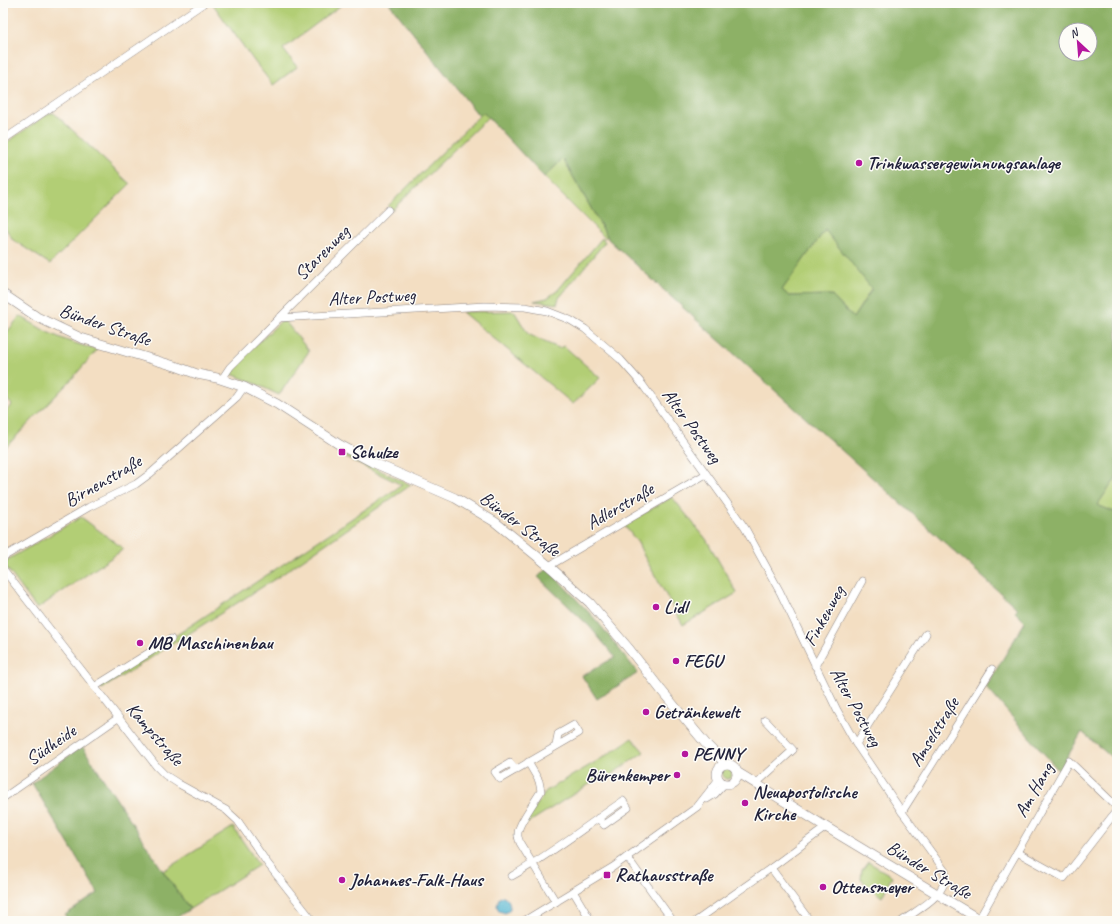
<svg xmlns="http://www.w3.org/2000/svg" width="1120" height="924" font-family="Caveat,sans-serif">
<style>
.green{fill:#b2ce74;stroke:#6a7858}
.forest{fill:#8db166;stroke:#586a50;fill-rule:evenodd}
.water{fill:#50b3cf;stroke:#396a85}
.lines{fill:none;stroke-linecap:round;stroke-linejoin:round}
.minor-casing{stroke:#8a807e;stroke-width:8}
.major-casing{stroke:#8a807e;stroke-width:10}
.minor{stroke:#fff;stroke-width:7}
.major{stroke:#fff;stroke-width:9}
.poi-dot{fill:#b5179e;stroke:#fdfcf7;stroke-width:1.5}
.labels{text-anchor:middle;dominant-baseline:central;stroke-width:3;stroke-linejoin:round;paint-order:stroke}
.poi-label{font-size:19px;font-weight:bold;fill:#22223b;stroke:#fdfcf7;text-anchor:start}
.street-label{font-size:19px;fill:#22223b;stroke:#fdfcf7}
</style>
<rect width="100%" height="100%" fill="#fdfcf7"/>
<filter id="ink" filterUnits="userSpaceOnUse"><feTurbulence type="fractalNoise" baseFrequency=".025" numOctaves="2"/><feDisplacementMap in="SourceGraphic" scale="8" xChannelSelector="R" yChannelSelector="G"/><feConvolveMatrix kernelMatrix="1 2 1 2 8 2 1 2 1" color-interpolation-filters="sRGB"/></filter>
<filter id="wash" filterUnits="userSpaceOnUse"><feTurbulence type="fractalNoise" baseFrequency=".012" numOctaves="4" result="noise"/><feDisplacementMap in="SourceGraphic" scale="16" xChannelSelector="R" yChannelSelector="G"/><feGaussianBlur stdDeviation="0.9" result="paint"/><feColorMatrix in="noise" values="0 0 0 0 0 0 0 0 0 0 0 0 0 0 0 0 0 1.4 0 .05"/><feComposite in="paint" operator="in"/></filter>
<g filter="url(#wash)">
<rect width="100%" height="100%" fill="#f3dec2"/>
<!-- green -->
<g class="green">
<path d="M212,3h132l-61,46 14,18 -24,18 -19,-24z"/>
<path d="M483,112l5,5 -96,93 -4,-4z"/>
<path d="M49,113h5l76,71 -80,80 -37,-24 -10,-16v-79z"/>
<path d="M563,159l44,77 -2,2 -61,-61z"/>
<path d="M825,230l47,58 -19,30 -22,-23 -42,1 -7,-6z"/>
<path d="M602,238l3,4 -46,56 -2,6 -23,-3 13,-3 10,-7z"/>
<path d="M514,311l14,23 21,10 10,4 5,-2 36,32 -27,26 -111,-92z"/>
<path d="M20,316l27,16 21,9 29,9 -28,32 -66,68v-36l9,-9 -9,-10v-58z"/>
<path d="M285,321l24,30 -30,44 -25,-12 -25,-10 4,-6 47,-45z"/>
<path d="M343,453l68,32 -133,92 -176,112 -2,-3 302,-201 -64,-31z"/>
<path d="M1117,477v36l-20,-8z"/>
<path d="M672,497l34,42 31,54 -54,32 -39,-69 -6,-13 -14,-18z"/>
<path d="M81,517l43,32 -87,60 -31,-42 1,-7z"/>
<path d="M632,738l12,14 -35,24 -5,-1 -81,51 23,-35 58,-34z"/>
<circle cx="727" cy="774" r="5"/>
<path d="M233,827l26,38 -69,44 -27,-38z"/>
<path d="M868,862l24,14 -10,21 -21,-17 1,-10z"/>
</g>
<!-- forest -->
<g class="forest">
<path d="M389,3h728v474l-20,28 20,8v249l-35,-30 -23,39 -73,-84 39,-65 -10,-10 3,-3c-136,-124 -275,-245 -410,-370l-1,-3 -44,-77 -19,18 -61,-65 -4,4zM1066,30h24v24h-24zM825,230l47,59 -19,29 -22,-23 -42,1 -7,-6z"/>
<path d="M547,568l50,53 41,52 -41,26 -15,-23 33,-19 -25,-30 -52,-50z"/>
<path d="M82,746l81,125 27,38 -19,12h-103l-3,-6 33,-22 -66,-110z"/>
</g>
<!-- water -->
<path class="water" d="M503,896c6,2 7,8 7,13l-5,4 -6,-2 -2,-5 2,-8z"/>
</g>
<g filter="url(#ink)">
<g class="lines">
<!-- minor casing -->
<g class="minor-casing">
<g id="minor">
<path d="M3,140l201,-137"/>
<path d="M279,318l206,-12 40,1 22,4 23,9 15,9 35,30 22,25 103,144 35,64 57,118 19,34 46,68 43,59c4,24 -27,38 -43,50"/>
<path d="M222,379l8,-12 158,-157"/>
<path d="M3,557l86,-50 47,-23 15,-11 86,-76 7,-10"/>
<path d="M549,566l157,-92"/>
<path d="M3,569l154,198 8,8 14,9 47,26 12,11 30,43 45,57"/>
<path d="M815,666l47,-85"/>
<path d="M94,687l77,-48"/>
<path d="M856,744l70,-110"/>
<path d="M528,762l11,19 2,10c-5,9 -23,33 -23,42 -1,4 1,6 2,10l36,59"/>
<path d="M516,770l-6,-7 -15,9 5,7 79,-46 -5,-8 -16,9 -2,12"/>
<path d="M757,785l3,-5 33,-30 -28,-30"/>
<path d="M3,798l115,-80"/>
<path d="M707,799l8,-5 10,-11"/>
<path d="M902,812l90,-143"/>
<path d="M1017,852l47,26 53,-68"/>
<path d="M627,857l46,64"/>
<path d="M771,868l39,53"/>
<path d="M512,876c39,-22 74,-50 111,-75l5,7 -24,17 -6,-7"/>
<path d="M573,891l18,30"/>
<path d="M979,919l90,-158 48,46"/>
<path d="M524,921l89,-54 84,-60 22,-28"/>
<path d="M696,921l75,-53 55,-41"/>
</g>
</g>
<!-- major casing -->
<g class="major-casing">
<g id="major">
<path d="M3,294l34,23 44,21 97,29 19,7 20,4 27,9 33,17 63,41 32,17 83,36 40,24 54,44 41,37 40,47 31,40 45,54 20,20"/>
<circle cx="727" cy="774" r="10"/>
<path d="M737,772l89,55 156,94"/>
</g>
</g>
<!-- minor -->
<use href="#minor" class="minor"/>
<!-- major -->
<use href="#major" class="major"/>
</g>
</g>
<!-- markers -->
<g class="poi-dot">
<circle cx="859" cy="163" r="4"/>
<rect x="338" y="448" width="8" height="8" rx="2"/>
<circle cx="656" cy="607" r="4"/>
<circle cx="140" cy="643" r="4"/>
<circle cx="676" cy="661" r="4"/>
<circle cx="646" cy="712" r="4"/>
<circle cx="685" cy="754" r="4"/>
<circle cx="677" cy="775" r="4"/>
<circle cx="745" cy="803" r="4"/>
<rect x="603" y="871" width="8" height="8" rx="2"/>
<circle cx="342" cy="880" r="4"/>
<circle cx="823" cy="887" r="4"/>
</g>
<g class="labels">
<!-- poi labels -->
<g class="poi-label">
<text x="867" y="163">Trinkwassergewinnungsanlage</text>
<text x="350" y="452">Schulze</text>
<text x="664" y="607">Lidl</text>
<text x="148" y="643">MB Maschinenbau</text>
<text x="684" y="661">FEGU</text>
<text x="654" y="712">Getränkewelt</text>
<text x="693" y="754">PENNY</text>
<text x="669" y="775" text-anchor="end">Bürenkemper</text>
<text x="753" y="792">Neuapostolische<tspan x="753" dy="22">Kirche</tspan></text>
<text x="615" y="875">Rathausstraße</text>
<text x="350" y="880">Johannes-Falk-Haus</text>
<text x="831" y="887">Ottensmeyer</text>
</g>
<!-- street labels -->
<g class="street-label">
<text transform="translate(322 253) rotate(-45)">Starenweg</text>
<text transform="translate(372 297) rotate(-3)">Alter Postweg</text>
<text transform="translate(105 325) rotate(19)">Bünder Straße</text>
<text transform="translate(692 426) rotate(54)">Alter Postweg</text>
<text transform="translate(103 481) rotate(-30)">Birnenstraße</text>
<text transform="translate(620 506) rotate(-30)">Adlerstraße</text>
<text transform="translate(520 524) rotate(37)">Bünder Straße</text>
<text transform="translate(824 616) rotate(-61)">Finkenweg</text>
<text transform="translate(856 707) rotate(61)">Alter Postweg</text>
<text transform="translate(934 732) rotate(-58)">Amselstraße</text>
<text transform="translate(155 734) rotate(49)">Kampstraße</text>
<text transform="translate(51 745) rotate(-35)">Südheide</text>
<text transform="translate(1034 790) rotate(-60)">Am Hang</text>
<text transform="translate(929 870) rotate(31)">Bünder Straße</text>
</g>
</g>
<!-- margin -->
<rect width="1120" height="924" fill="none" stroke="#fdfcf7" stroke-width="16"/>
<!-- north arrow -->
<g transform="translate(1078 42) rotate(334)"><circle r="19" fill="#fdfcf7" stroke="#a5a5ac"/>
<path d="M0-3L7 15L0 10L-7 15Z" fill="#b5179e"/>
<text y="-6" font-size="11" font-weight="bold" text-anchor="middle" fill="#22223b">N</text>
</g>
</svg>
